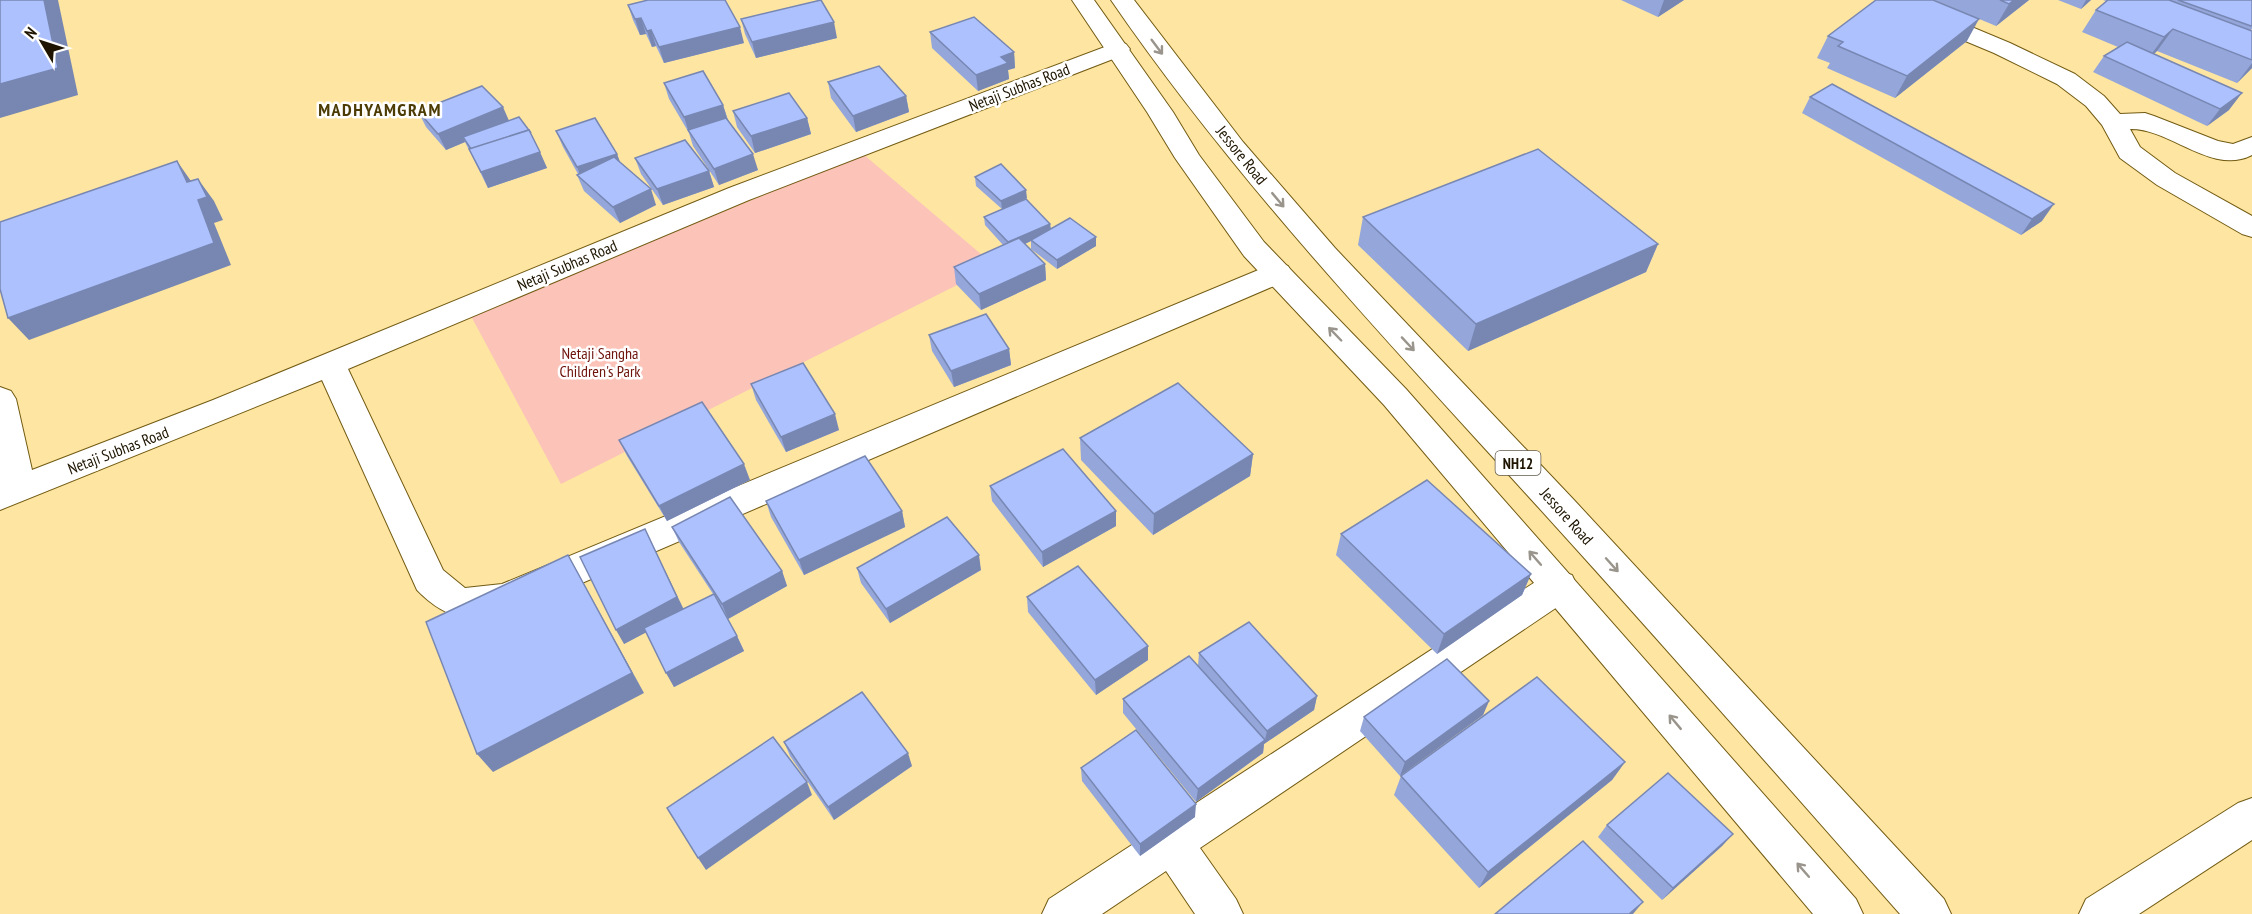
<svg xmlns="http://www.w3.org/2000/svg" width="2252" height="914" font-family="'PT Sans Narrow',sans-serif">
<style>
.green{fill:#fcc3b9}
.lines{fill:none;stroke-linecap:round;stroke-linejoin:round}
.street-casing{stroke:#725b13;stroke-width:2}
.highway-casing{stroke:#725b13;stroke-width:2}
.street{fill:#fff;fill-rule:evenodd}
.highway{fill:#fff;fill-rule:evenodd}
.wall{fill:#94a6da}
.shaded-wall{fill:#7887b2}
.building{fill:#acc1fe;stroke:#7887b2;stroke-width:1.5}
.oneway{stroke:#9a958c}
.labels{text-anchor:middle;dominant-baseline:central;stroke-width:5;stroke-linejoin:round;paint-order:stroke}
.shield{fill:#fff;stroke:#625a4c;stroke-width:1.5}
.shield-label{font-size:15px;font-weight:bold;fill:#1e1400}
.street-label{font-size:16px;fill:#1e1400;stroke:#fff}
.park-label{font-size:16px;fill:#6e130b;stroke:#fff}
.far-district-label{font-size:18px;font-weight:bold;letter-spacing:1.5px;fill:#4c3b03;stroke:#fff}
</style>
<rect width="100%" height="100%" fill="#fee5a1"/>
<!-- green -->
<path class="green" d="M863,154l132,112 -434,218 -90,-168z"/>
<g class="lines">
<!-- street casing -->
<g class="street-casing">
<g id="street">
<path d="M1876,0h31l103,43 65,31 29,22 16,18 25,-1 9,3 64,25 15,3 19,-7v18c-40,21 -82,-27 -122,-26l10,18 35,26 77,43v21l-10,-3 -85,-49 -37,-27 -18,-33 -16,-19 -29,-22 -63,-31 -115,-48z"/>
<path d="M1118,42l8,2 4,5 -4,5 -377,146 -401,169 95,201 22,18 37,-4 766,-318 10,-3 10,3 4,7 -4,7 -769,330c-42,14 -70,13 -102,-20l-95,-210 -322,130v-123l11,4 5,8 16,71 181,-70 516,-212z"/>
<path d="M1559,571l13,4 5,11 -5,11 -372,251 36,51 7,15h-48l-29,-43 -64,43h-60l7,-15 497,-324z"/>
<path d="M2252,798v42l-113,74h-60l7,-15 152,-96z"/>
</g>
</g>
<!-- highway casing -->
<g class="highway-casing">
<g id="highway">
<path d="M1072,0h22l79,112 26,43 65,87 142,147 450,510 7,15h-50l-429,-509 -140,-149 -69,-98 -28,-46z"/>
<path d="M1111,0h23l109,142 92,106 239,252 370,399 7,15h-51c-123,-139 -246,-280 -371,-417 -146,-161 -295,-318 -418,-497z"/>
</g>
</g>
<!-- street -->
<use href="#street" class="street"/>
<!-- highway -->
<use href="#highway" class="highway"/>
</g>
<!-- wall -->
<g class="wall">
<path d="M1621,0h63l-26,17z"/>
<path d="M1934,0h95l-33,26z"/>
<path d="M2058,0h33l-10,9z"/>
<path d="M2103,0h149v29l-2,2h2v37l-15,15 -80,-32 -3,3 75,56 -22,16 -114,-54 11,-16 14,-9 -36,-15 14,-22 10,-9z"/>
<path d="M628,5l116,38 -80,20 -8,-17 -4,1 -6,-13 -6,1 -7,-15z"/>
<path d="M741,19l96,19 -81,20 -11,-24z"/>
<path d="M930,32l84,20 1,16 -7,2 1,9 -31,12 -46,-43z"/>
<path d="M1828,36l139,5 -72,57 -68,-30 3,-5 -13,-5z"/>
<path d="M828,82l78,14 3,16 -53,20 -25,-34z"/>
<path d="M664,83l59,22 5,15 30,50 -39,15 -26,-39 -4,-13 -20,-34z"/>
<path d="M1810,97l232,124 -21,14 -219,-122z"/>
<path d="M418,111l91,9 25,20 13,28 -59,20 -23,-46 -19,8 -20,-23z"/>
<path d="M733,111l74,7 4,16 -56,19 -18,-26z"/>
<path d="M556,131l61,23 3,9 36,42 -36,18 -36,-32 -7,-16 1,-1 -15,-27z"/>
<path d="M635,158l74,13 5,16 -51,18 -22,-31z"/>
<path d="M975,177l52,21 -17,8 40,18 1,5 45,17 -39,23 -26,-20v-8l-6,3 20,20 1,16 -65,30 -25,-26 -2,-17 49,-22 -18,-20 -1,-8 18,-8 -26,-23z"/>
<path d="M1363,217l295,27 -12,28 -178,79 -110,-106z"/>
<path d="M929,335l80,14 2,16 -57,22 -22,-36z"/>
<path d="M751,384l88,46 -53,22 -30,-52z"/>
<path d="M1080,438l173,16 -3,22 -97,59 -72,-75z"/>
<path d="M619,440l131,40 -83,41 -40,-65z"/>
<path d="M990,486l126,40 -73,41 -51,-66z"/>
<path d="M766,501l136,10 3,16 -101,48 -33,-58z"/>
<path d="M672,527l110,44 5,15 -59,33 -4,-6 13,23 7,15 -70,36 -28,-55 -22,12 21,-115 38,80 30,-15 -34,-52z"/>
<path d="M1341,534l190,40 -9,21 -85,59 -101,-99z"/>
<path d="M857,568l124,2 -91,53 -29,-40z"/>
<path d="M1027,597l121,63 -52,35 -68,-83z"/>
<path d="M1199,653l118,43 -3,14 -50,34 -1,9 -67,49 -73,-89v-14l75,-33z"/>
<path d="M1489,701l-6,14 -83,61 -40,-45 4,-14z"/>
<path d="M784,742l128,24 -78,54 -44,-64z"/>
<path d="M1625,762l-13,18 -133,108 -85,-93 7,-19z"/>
<path d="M1081,768l114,49 -55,39 -58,-75z"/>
<path d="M1607,825l126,9 -11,12 -60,54 -64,-63z"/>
</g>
<!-- shaded-wall -->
<g class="shaded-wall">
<path d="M44,0h14l20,95 -78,23v-34z"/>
<path d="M1664,0h20l-26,17z"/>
<path d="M2014,0h15l-33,26 13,-22z"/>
<path d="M2086,0h5l-10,9z"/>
<path d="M641,18l5,16 -6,1 -5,-16z"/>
<path d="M1979,19l-12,22 -72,57 12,-22z"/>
<path d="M834,22l3,16 -81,20 -4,-16z"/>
<path d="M740,27l4,16 -80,20 -5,-16z"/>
<path d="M2173,29l-16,22 -9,8 16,-22z"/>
<path d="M651,30l5,16 -4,1 -5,-16z"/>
<path d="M1014,52l1,16 -7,2 1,9 -31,12 -2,-16 25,-18z"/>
<path d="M2252,63v5l-15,15z"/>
<path d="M2242,93l-13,17 -22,16 13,-17z"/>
<path d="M906,96l3,16 -53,20 -3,-16z"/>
<path d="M723,105l5,16 -40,9 1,3 -5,-16z"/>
<path d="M503,107l7,16 -47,14 2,5 -19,8 -8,-16z"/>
<path d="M807,118l4,16 -56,19 -4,-17z"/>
<path d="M540,152l7,16 -59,20 -7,-16z"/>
<path d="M617,154l6,16 -41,9 -5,-12z"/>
<path d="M753,154l5,16 -39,15 -5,-16z"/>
<path d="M177,161l16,23 5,-5 16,22 9,19 -9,3 17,42 -202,75 -21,-22 190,-118 -11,-18z"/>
<path d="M709,171l5,16 -51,18 -6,-16z"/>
<path d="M651,189l5,16 -36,18 -7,-16z"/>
<path d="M1026,190l1,8 -25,11 -1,-8z"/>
<path d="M2054,204l-12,17 -21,14 11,-16z"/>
<path d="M1050,224l1,8 -42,19 -1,-9z"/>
<path d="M1096,237v9l-39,23v-9z"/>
<path d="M1658,244l-12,28 -178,79 8,-27z"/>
<path d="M1045,264l1,16 -65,30 -2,-16z"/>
<path d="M1009,349l2,16 -57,22 -3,-16z"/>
<path d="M835,414l4,16 -53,22 -5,-15z"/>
<path d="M1253,454l-3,22 -97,59 1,-21z"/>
<path d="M744,464l6,16 -83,41 -8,-15z"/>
<path d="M902,511l3,16 -101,48 -5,-15z"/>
<path d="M1116,511v15l-73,41 -1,-15z"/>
<path d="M645,529l40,83 -61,32 -8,-14z"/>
<path d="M568,555l76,138 -151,79 -16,-18z"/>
<path d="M979,555l2,15 -91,53 -4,-14z"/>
<path d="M782,571l5,15 -59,33 -6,-15z"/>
<path d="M1531,574l-9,21 -85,59 7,-20z"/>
<path d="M737,636l7,15 -70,36 -8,-14z"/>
<path d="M1148,646v14l-52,35 -1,-15z"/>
<path d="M1317,696l-3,14 -50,34 -1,9 -67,49 2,-13 67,-49 2,-9z"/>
<path d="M1489,701l-6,14 -83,61 5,-14z"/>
<path d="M908,753l4,13 -78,54 -6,-13z"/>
<path d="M1625,762l-13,18 -133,108 9,-16z"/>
<path d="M807,782l5,13 -106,75 -8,-12z"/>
<path d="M1196,804l-1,13 -55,39v-12z"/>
<path d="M1733,834l-11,12 -60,54 11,-12z"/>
<path d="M1643,902l-10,12h-4z"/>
</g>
<!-- building -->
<g class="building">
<path d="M0,0h44l14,68 -58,16z"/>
<path d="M648,0h77l15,27 -81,20 -8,-17 -4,1 -6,-13 -6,1 -7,-14z"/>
<path d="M821,0l13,22 -82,20 -11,-23z"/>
<path d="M1876,0h57l46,19 -72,57 -69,-30 5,-4 -15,-6z"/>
<path d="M2000,0h14l-5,4z"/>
<path d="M2108,0h61l83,31v29l-79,-31 -9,8 -68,-27z"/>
<path d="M2178,0h74v26h-1z"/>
<path d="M974,17l40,35 -13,5 7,6 -32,12 -46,-43z"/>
<path d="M2127,42l115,51 -22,16 -116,-53z"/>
<path d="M879,66l27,30 -53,20 -25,-34z"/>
<path d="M703,71l20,34 -39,12 -20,-34z"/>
<path d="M1832,84l222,120 -22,15 -222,-122z"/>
<path d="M482,86l21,21 -65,27 -20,-23z"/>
<path d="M789,93l18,25 -56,18 -18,-25z"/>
<path d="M519,117l12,16 -2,-3 -58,19 -8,-12z"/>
<path d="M595,118l22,36 -40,13 -21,-36z"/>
<path d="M726,118l27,36 -39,15 -26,-39z"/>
<path d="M529,130l11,22 -59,20 -12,-23z"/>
<path d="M685,140l24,31 -52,18 -22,-31z"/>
<path d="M1538,149l120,95 -182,80 -113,-107z"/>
<path d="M614,157l37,32 -38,18 -36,-32z"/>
<path d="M177,161l10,21 11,-3 9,18 -9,3 16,43 -206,75 -8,-29v-67z"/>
<path d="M1001,164l25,26 -25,11 -26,-24z"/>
<path d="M1026,199l24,25 -42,18 -24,-25z"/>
<path d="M1070,218l26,19 -39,23 -26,-20z"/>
<path d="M1019,238l26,26 -66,30 -25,-27z"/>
<path d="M986,314l23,35 -58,22 -22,-36z"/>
<path d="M803,363l32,51 -54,23 -30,-53z"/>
<path d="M1178,383l75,71 -99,60 -74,-76z"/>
<path d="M702,402l42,62 -85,42 -40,-66z"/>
<path d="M1063,449l53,62 -74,41 -52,-66z"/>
<path d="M865,456l37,55 -103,49 -33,-59z"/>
<path d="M1427,480l104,94 -87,60 -103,-100z"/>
<path d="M730,497l52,74 -60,33 -50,-77z"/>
<path d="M947,517l32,38 -93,54 -29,-41z"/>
<path d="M645,529l32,68 -61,33 -36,-73z"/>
<path d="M568,555l64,118 -155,81 -51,-132z"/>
<path d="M1078,566l70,80 -53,34 -68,-83z"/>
<path d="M714,594l23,42 -71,37 -22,-45z"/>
<path d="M1249,622l68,74 -50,35 -68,-78z"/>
<path d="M1189,656l76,84 -67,49 -75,-90z"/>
<path d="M1447,659l42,42 -84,61 -41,-45z"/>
<path d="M1537,677l88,85 -137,110 -87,-96z"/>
<path d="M862,692l46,61 -80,54 -44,-65z"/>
<path d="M1136,730l60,74 -56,40 -59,-76z"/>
<path d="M773,737l34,45 -109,76 -31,-50z"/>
<path d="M1668,773l65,61 -60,54 -66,-63z"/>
<path d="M1583,841l60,61 -14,12h-134z"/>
</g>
<!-- one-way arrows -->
<defs><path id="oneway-shaft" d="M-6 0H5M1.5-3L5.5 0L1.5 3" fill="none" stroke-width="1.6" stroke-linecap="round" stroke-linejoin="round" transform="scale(1.5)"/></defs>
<g class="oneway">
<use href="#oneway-shaft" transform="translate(1157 47) rotate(53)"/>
<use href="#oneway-shaft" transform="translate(1278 200) rotate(50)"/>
<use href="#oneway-shaft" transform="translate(1335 334) rotate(-134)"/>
<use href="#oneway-shaft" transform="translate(1408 344) rotate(47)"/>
<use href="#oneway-shaft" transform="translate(1535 558) rotate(-131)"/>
<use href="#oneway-shaft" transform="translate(1612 565) rotate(48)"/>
<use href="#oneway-shaft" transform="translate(1675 722) rotate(-130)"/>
<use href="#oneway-shaft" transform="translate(1803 870) rotate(-131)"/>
</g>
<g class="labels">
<!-- shield labels -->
<rect class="shield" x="1495.5" y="451" width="45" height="24" rx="4.5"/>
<g class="shield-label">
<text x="1518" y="463">NH12</text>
</g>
<!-- street labels -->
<g class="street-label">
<text transform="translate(1019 87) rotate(-21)">Netaji Subhas Road</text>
<text transform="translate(1242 155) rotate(51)">Jessore Road</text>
<text transform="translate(567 265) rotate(-23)">Netaji Subhas Road</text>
<text transform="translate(118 450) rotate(-21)">Netaji Subhas Road</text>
<text transform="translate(1567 516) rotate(48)">Jessore Road</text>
</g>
<!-- park labels -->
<g class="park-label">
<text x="600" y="353">Netaji Sangha<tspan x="600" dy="18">Children's Park</tspan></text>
</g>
<!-- far-district labels -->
<g class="far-district-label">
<text x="380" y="109">MADHYAMGRAM</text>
</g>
</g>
<!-- north arrow -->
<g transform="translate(42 42) rotate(309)" stroke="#ffffff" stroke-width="4.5" paint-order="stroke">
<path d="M0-4.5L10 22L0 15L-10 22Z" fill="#1e1400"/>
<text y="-9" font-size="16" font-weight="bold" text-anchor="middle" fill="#1e1400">N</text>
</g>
</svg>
